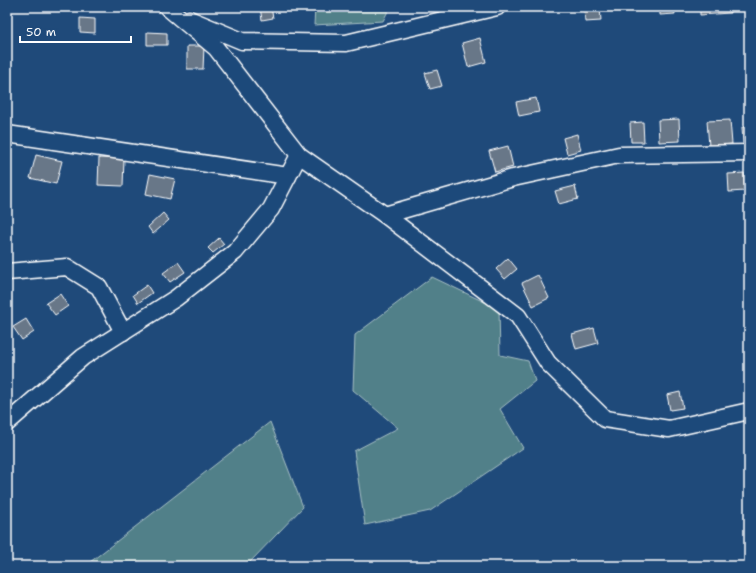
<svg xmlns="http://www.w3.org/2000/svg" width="756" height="573" font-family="'Shantell Sans',sans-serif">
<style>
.green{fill:#518089;stroke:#a8c0c4}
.building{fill:#687788;stroke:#fff}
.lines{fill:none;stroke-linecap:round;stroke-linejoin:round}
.minor-casing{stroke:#fff;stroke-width:19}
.minor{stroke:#1f4a7a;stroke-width:16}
</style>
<rect width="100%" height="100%" fill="#1f4a7a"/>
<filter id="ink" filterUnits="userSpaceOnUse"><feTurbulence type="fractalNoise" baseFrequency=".025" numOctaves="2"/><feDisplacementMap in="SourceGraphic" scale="8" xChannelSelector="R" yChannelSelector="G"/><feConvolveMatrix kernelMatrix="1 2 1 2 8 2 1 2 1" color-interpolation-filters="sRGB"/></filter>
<g filter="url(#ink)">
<!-- green -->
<g class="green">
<path d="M315,7h75l-7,14 -69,4z"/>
<path d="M432,277l67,32 1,46 28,6 7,20 -35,28 23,39 -93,63 -65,14 -11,-74 44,-23 -45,-38 2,-55z"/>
<path d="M270,422l33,85 -53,55 1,4h-166z"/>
</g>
<!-- building -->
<g class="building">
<path d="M260,7h11l2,11 -11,2z"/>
<path d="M584,7h16l1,14 -16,1z"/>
<path d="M660,7h14l1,7 -15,1z"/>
<path d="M700,7h29l1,6 -30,2z"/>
<path d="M80,18l15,1v14l-15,-1z"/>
<path d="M147,32l20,1v12h-20z"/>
<path d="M480,38l6,24 -18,5 -6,-24z"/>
<path d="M187,46h17l-1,23h-16z"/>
<path d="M437,70l5,16 -12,3 -5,-16z"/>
<path d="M536,98l3,14 -20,4 -3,-14z"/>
<path d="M679,119l1,22 -21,1 -1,-22z"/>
<path d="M730,120l2,24 -23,2 -2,-25z"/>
<path d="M643,122l1,20h-13l-1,-19z"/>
<path d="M742,127h7v16h-6z"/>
<path d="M577,134l4,16 -14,4 -4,-16z"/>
<path d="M508,146l5,21 -18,5 -6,-21z"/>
<path d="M36,155l26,6 -6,23 -26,-6z"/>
<path d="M99,158l25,1 -1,27 -25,-1z"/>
<path d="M744,173l1,18 -16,1 -1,-18z"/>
<path d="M150,174l25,5 -5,20 -24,-5z"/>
<path d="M575,186l3,13 -19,5 -4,-13z"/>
<path d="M163,213l6,7 -16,14 -5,-7z"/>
<path d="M219,238l5,6 -11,9 -5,-5z"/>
<path d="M508,258l9,11 -12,10 -9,-10z"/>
<path d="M178,262l7,10 -15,10 -7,-9z"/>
<path d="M538,275l11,23 -16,8 -11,-23z"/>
<path d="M147,285l5,8 -14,10 -5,-8z"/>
<path d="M60,294l8,12 -13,9 -9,-12z"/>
<path d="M26,319l8,13 -12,8 -9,-13z"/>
<path d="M594,328l4,15 -22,6 -4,-15z"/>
<path d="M680,392l3,16 -13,2 -3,-15z"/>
</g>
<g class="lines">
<!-- minor casing -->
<g class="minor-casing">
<g id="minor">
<path d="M167,7l49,41 83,107 86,60 133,101 30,47 57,56 64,10 80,-18"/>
<path d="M189,19l53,22 104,2 151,-36"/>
<path d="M7,134l281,42"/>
<path d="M385,215l128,-37 106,-23 130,-2"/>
<path d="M7,272l60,-5 32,20 24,45"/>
<path d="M7,423l76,-66 93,-59 59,-46 36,-43 28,-54"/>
</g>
</g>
<!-- minor -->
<use href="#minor" class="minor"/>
</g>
</g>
<!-- margin -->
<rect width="756" height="573" fill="none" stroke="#1f4a7a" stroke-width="24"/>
<rect x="12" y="12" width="732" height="549" fill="none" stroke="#fff" stroke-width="1.5" filter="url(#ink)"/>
<!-- scale -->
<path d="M20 36v6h111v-6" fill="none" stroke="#ffffff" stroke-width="2"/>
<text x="26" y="36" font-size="12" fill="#ffffff" stroke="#1f4a7a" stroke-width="3" paint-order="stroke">50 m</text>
</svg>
